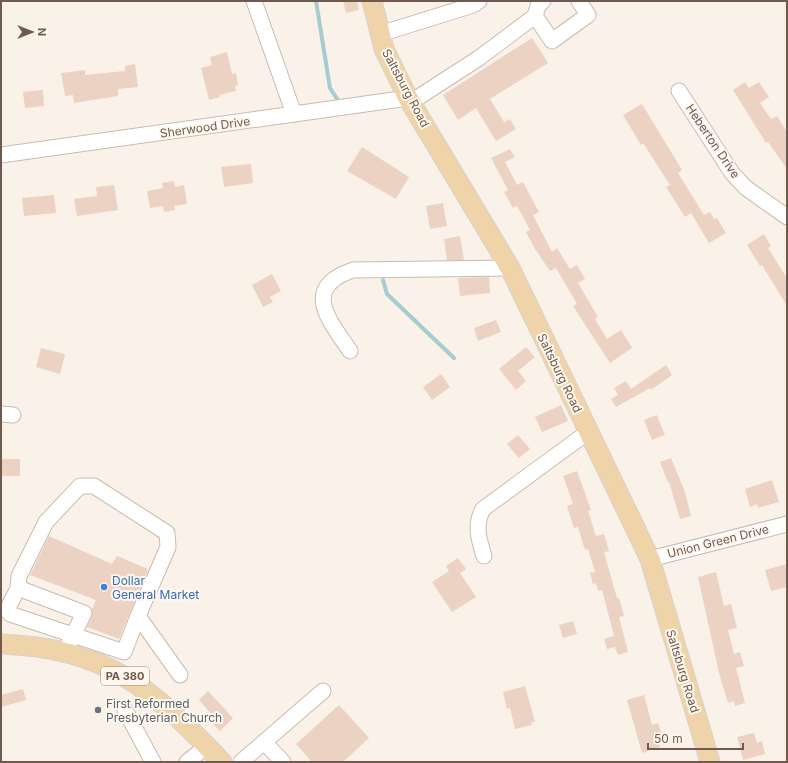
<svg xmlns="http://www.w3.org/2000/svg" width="788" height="763" font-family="Inter,sans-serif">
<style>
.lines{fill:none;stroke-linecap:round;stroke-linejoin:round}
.stream{stroke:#a6cbd1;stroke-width:4}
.building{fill:#ebd2c3}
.minor-casing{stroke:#cabaaf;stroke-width:17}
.major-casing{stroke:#d7d1ce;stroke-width:21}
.minor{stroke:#fff;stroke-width:15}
.major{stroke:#f0d4a9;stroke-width:19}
.shop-dot{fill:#3f7fe0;stroke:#fdf7ee;stroke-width:1.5}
.worship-dot{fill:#6b7280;stroke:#fdf7ee;stroke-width:1.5}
.labels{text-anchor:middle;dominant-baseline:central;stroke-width:4;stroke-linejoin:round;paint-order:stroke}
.shield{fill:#fdf7ee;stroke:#9a897f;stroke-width:1}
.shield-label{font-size:11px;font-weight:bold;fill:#705a4f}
.street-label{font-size:12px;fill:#705a4f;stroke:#fdf7ee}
.shop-label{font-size:12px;fill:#366cbe;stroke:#fdf7ee;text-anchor:start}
.worship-label{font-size:12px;fill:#5b616d;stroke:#fdf7ee;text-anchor:start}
</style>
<rect width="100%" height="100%" fill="#faf2e8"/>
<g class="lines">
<!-- stream -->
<g class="stream">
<path d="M316,1l14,87 9,14"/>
<path d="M383,280l4,14 67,64"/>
</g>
</g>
<!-- building -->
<g class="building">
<path d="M343,1h14l2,9 -13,3z"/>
<path d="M532,38l16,25 -58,36 14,23 6,-3 6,10 -20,12 -20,-33 -18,12 -15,-25z"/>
<path d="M227,52l5,22 4,-1 2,12 -3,1 1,5 -17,4 1,2 -11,3 -8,-32 11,-3 -2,-8z"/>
<path d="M135,64l3,23 -20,2v7l-44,7 -1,-8 -8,1 -4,-23 24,-3v5l40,-4v-5z"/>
<path d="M745,82l4,6 10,-6 10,15 -9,6 11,16 6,-3 10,16v37l-19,-27 -2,1 -33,-53z"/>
<path d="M43,90l1,16 -19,2 -2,-16z"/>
<path d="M642,104l40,66 -4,3 26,42 6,-3 4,7 3,-1 9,15 -17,10 -18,-30 -6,4 -19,-30 4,-2 -27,-42 -2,2 -18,-30z"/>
<path d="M362,147l47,30 -13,22 -49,-28z"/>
<path d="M510,149l5,8 -10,5 12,23 6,-3 16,30 -6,3 19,37 5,-4 13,21 7,-4 8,14 -7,4 20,34 -3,2 12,20 14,-9 11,18 -22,15 -37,-57 4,-2 -21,-36 -6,3 -15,-22 -9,-17 4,-2 -13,-24 -4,2 -9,-16 4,-2 -17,-32z"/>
<path d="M251,164l2,19 -29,4 -3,-20z"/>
<path d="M174,181l1,6 9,-2 3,19 -13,2 1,4 -11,2 -1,-6 -13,2 -3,-17 16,-3 -1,-5z"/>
<path d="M114,185l4,25 -41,6 -3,-17 23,-3 -1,-9z"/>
<path d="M54,195l2,18 -32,3 -2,-18z"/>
<path d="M443,203l4,23 -17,3 -4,-23z"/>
<path d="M764,234l7,12 -3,2 19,30v28l-25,-41 -2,1 -13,-21z"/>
<path d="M460,236l4,24h-17l-3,-21z"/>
<path d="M272,274l9,17 -11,6 3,5 -10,5 -11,-22z"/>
<path d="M489,277l1,16 -30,3 -2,-18z"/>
<path d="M496,320l5,12 -23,9 -4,-13z"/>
<path d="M526,347l9,10 -17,14 8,10 -10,9 -17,-21z"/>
<path d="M41,348l24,6 -5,20 -24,-7z"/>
<path d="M666,365l6,10 -21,15 -1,-2 -34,19 -5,-8 7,-4 -4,-7 12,-7 5,8z"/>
<path d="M441,374l9,13 -18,13 -9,-13z"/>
<path d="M561,405l7,16 -26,11 -7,-15z"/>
<path d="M657,415l8,20 -13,5 -8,-20z"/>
<path d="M518,435l12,14 -11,9 -12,-14z"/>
<path d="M671,458l14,34 6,24 -11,3 -11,-37 -1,1 -8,-21z"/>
<rect x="1" y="459" width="19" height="17"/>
<path d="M577,471l14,39 -3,1 8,25 8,-2 5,17 -5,1 13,46h2l5,18 -5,1 9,35 -10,3 -3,-8 -8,2 -3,-10 10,-3 -12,-46 -4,1 -2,-8 -3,1 -3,-11 5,-1 -7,-23 -3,1 -7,-23 -4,1 -7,-22 6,-2 -10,-28z"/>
<path d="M772,480l7,22 -21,6 -1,-4 -7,3 -5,-18z"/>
<path d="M49,536l63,28 5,-8 31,13 -29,70 -32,-12 5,-10v-8l4,-9 -66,-25z"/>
<path d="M458,558l8,11 -6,4 16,24 -24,15 -20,-30 17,-11 -3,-5z"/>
<path d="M787,564v23l-16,4 -6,-21z"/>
<path d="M716,572l8,34 7,-2 6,24 -9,2 6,24 6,-2 4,14 -8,2 9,35 -10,3 -1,-5 -6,2 -9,-30 -21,-96z"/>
<path d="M573,621l4,13 -14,4 -4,-13z"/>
<path d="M525,686l10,36h-4l1,3 -17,4 -5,-21 -3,1 -4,-17z"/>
<path d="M23,689l3,11 -25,7v-12z"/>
<path d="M208,691l25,27 -13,13 -10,-10 4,-4 -15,-17z"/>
<path d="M644,695l8,30 6,-2 5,15 -5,2 2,7 -18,6 -15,-53z"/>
<path d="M339,705l30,33 -26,24h-31l-16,-18z"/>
<path d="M754,733l3,10 5,-2 3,13 -22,6 -6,-23z"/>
</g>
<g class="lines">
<!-- minor casing -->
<g class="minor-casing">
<g id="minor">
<path d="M254,1l40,113"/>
<path d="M535,16l17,25 36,-26 -9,-14"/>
<path d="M380,34l93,-29 6,-4"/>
<path d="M679,91l53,82 14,15 41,29"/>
<path d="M411,102l68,-44 56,-42 3,-10 5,-5"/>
<path d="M1,155l407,-57"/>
<path d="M350,351c-20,-30 -50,-63 3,-81l157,-2"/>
<path d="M1,414l12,1"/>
<path d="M484,556c-5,-16 -10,-31 -1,-47l105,-77"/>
<path d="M650,559l137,-35"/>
<path d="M18,588l1,-12 27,-54 34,-36h14l73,47 1,14 -30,69"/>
<path d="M65,652l19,-39 -66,-25 -11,22 3,4 114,38 14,-36 42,59"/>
<path d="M125,710l28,52"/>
<path d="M264,742l19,20"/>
<path d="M187,762l20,-16"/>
<path d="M241,762l82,-71"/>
</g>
</g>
<!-- major casing -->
<g class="major-casing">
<g id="major">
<path d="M372,1l12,48 24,49 102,170 140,291 60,203"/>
<path d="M1,644c107,4 151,45 221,118"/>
</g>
</g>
<!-- minor -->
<use href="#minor" class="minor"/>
<!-- major -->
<use href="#major" class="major"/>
</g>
<!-- markers -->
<circle class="shop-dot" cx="104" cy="587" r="4"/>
<circle class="worship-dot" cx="98" cy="710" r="4"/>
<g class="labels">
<!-- shield labels -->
<rect class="shield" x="101" y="667" width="48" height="18" rx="3"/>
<g class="shield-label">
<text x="125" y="676">PA 380</text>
</g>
<!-- street labels -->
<g class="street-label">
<text transform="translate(406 88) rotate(62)">Saltsburg Road</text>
<text transform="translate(205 127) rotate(-8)">Sherwood Drive</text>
<text transform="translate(713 141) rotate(56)">Heberton Drive</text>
<text transform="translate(560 373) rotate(64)">Saltsburg Road</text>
<text transform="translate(718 541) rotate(-14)">Union Green Drive</text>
<text transform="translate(683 671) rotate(73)">Saltsburg Road</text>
</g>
<!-- shop labels -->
<g class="shop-label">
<text x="112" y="580">Dollar<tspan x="112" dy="14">General Market</tspan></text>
</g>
<!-- worship labels -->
<g class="worship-label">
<text x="106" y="703">First Reformed<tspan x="106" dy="14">Presbyterian Church</tspan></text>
</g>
</g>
<!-- border -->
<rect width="788" height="763" fill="none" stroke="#705a4f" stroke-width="4"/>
<!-- north arrow -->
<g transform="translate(32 32) rotate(90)" stroke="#fdf7ee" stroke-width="3" paint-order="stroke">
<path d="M0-3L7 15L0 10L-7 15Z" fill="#705a4f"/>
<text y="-6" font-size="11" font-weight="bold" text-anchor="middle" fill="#705a4f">N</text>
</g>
<!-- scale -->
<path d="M648 743v6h95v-6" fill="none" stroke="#705a4f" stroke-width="2"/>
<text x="654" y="743" font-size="12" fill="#705a4f" stroke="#fdf7ee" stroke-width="3" paint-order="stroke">50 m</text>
</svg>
